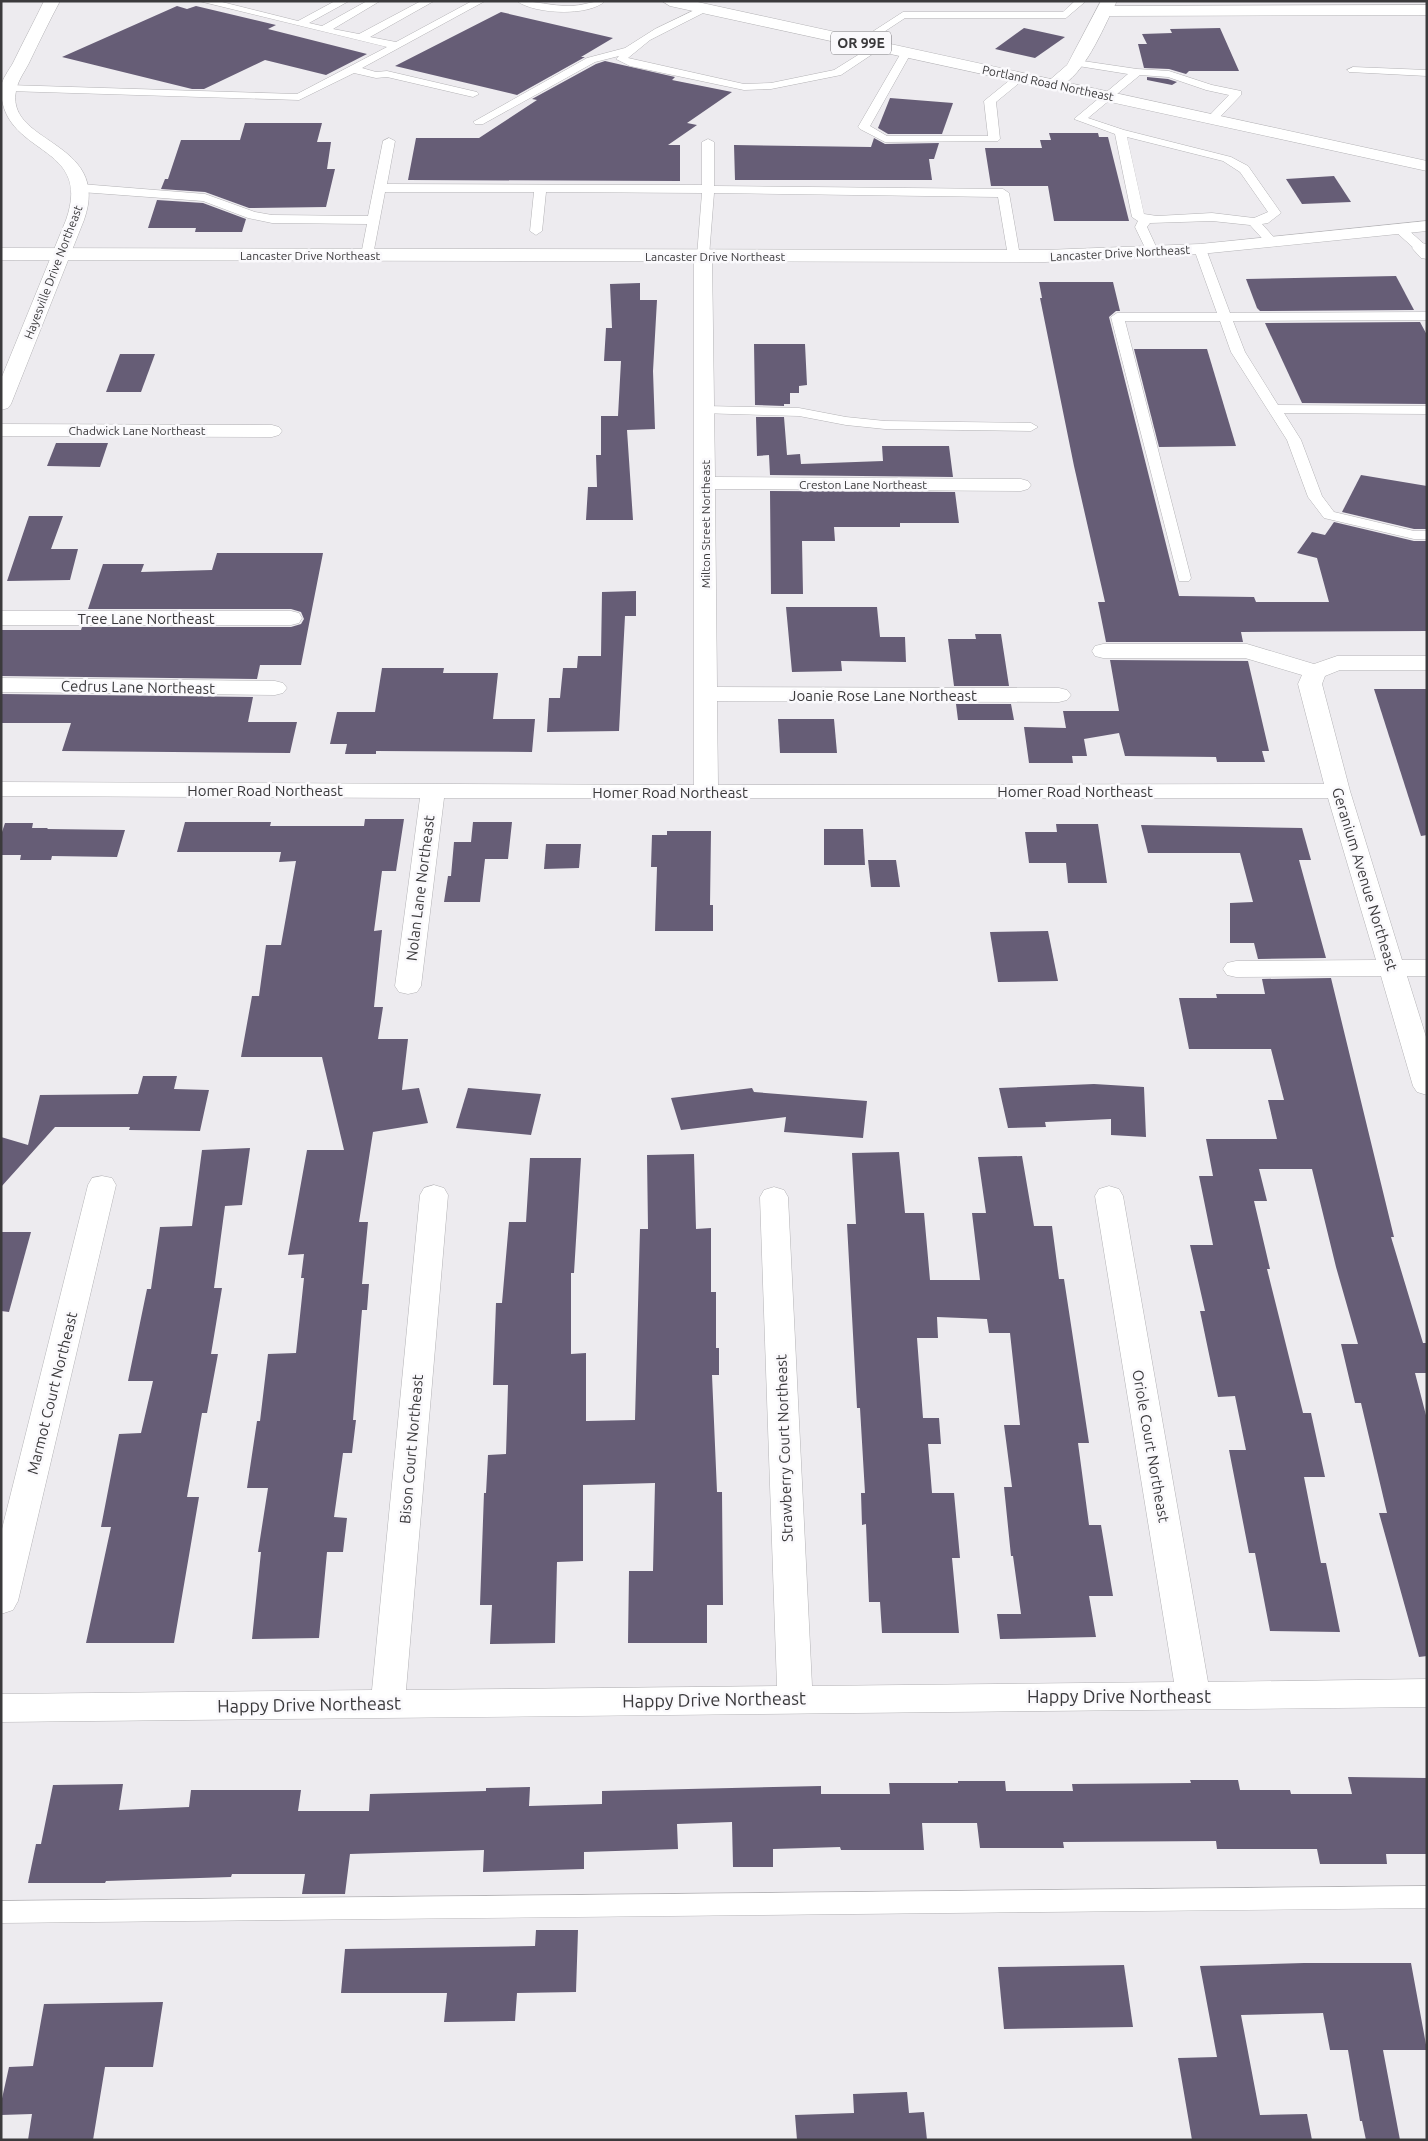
<svg xmlns="http://www.w3.org/2000/svg" width="1428" height="2141" font-family="Ubuntu,sans-serif">
<style>
.building{fill:#665d76}
.lines{fill:none;stroke-linecap:round;stroke-linejoin:round}
.service-casing{stroke:#b4b3b6;stroke-width:1}
.minor-casing{stroke:#b4b3b6;stroke-width:1}
.tertiary-casing{stroke:#b4b3b6;stroke-width:1}
.primary-casing{stroke:#b4b3b6;stroke-width:1}
.service{fill:#fff;fill-rule:evenodd}
.minor{fill:#fff;fill-rule:evenodd}
.tertiary{fill:#fff;fill-rule:evenodd}
.primary{fill:#fff;fill-rule:evenodd}
.labels{text-anchor:middle;dominant-baseline:central;stroke-width:5;stroke-linejoin:round;paint-order:stroke}
.far-street-label{font-size:12px;fill:#3b3a3c;stroke:#faf9fc}
.shield{fill:#faf9fc;stroke:#747376;stroke-width:1}
.shield-label{font-size:14px;font-weight:bold;fill:#3b3a3c}
.street-label{font-size:15px;fill:#3b3a3c;stroke:#faf9fc}
.near-street-label{font-size:18px;fill:#3b3a3c;stroke:#faf9fc}
</style>
<rect width="100%" height="100%" fill="#edebef"/>
<!-- building -->
<g class="building">
<path d="M177,6l10,3 9,-3 80,19 -8,4 99,25 -41,21 -61,-15 -61,29h-12l-130,-32z"/>
<path d="M501,12l112,26 -32,19h4l-68,38 -122,-29z"/>
<path d="M1024,28l41,9 -30,21 -40,-9z"/>
<path d="M1220,28l19,43h-50l-3,3 -17,-5 -25,-1 -6,-24h9l-5,-10 30,-1 -2,-4z"/>
<path d="M605,61l70,16 -3,3 60,12 -45,31 10,2 -29,20h12v36l-272,-1 8,-42h63l58,-38 -5,-1 64,-35z"/>
<path d="M1147,77l21,2 9,3 -5,3 -25,-5z"/>
<path d="M890,98l63,5 -11,31h-54l-10,-6z"/>
<path d="M245,123h77l-5,19h14l-4,27h8l-9,38 -77,1 -44,-16 -44,-3 4,-10h3l13,-39h59z"/>
<path d="M1049,133h49l1,4h9l21,84h-75l-6,-35h-57l-6,-38h57l-2,-8h11z"/>
<path d="M874,138l11,6 54,-1 -5,16h-5l3,21h-197l-1,-35 137,2z"/>
<path d="M1334,176l17,26 -49,2 -16,-25z"/>
<path d="M157,200l46,3 43,16 -4,13h-47l1,-4h-48z"/>
<path d="M1396,276l18,34 -154,1 -3,-3 -11,-29z"/>
<path d="M1039,282h74l7,29h-4l-7,6 70,279 75,1 2,5h73l-12,-44 -20,-5 15,-21 13,3 9,-13 80,19h13v90l-186,1 2,10h-137l-8,-40h7l-31,-136 -34,-168h2z"/>
<path d="M640,283v17h17l-4,71 2,58 -28,1 6,90h-47l2,-33h9l-1,-32h5v-39h17l3,-55h-17l2,-33h6l-2,-44z"/>
<path d="M1420,322l7,13v69l-125,-1 -37,-80z"/>
<path d="M754,344h51l2,41 -8,1v7h-9v11h-6v2l-29,-1z"/>
<path d="M1134,349h73l29,97 -77,1z"/>
<path d="M120,354h35l-14,38h-35z"/>
<path d="M756,417h28l3,38 13,-1 1,10 82,-3 -1,-15h67l4,31 -183,-2 -1,-20 -12,1z"/>
<path d="M56,443h52l-8,24 -53,-1z"/>
<path d="M1361,475l66,11v43h-13l-72,-17z"/>
<path d="M770,491l185,1 4,31h-59v4h-66l1,14h-33l1,53h-32z"/>
<path d="M29,516h34l-12,33h27l-8,31 -63,1z"/>
<path d="M217,553h106l-22,112h-41l-3,14 -256,-3v-46h80l1,-3h209l10,-3 3,-5 -3,-7 -10,-3h-203l15,-45h41l-3,8 71,-2z"/>
<path d="M636,591v25h-11l-6,115 -72,1 2,-34h11l3,-30h14l1,-12h23l1,-64z"/>
<path d="M786,607h91l3,30h25l1,25 -65,-1 1,10 -50,1z"/>
<path d="M975,634h26l8,52h-55l-6,-47h28z"/>
<path d="M1110,660l138,1 21,90h-7l3,11h-48l-1,-5 -91,-1 -6,-23 -35,6 3,17h-15l1,7h-44l-5,-36 42,1 -3,-17h56z"/>
<path d="M382,668h62l-1,5h55l-5,46h42l-3,33 -156,-1v3h-31l2,-10h-17l7,-32h38z"/>
<path d="M1374,689h53v146l-6,1z"/>
<path d="M1,694l252,3 -5,25h49l-7,31 -228,-2 9,-28h-70z"/>
<path d="M956,704h55l3,16h-56z"/>
<path d="M778,719h56l3,34h-57z"/>
<path d="M365,819h39l-8,52h-14l-8,60 8,-1 -8,77h9l-5,32h30l-6,51 17,-2 9,35 -55,9 -14,90h9l-6,62h7l-2,26h-5l-9,110h3l-4,33h-9l-9,64 13,1 -4,34h-16l-8,86 -67,1 9,-87h-3l10,-64h-21l10,-67h3l8,-67 28,-1 8,-75h-3l3,-24 -16,1 19,-105h37l-22,-93h-81l11,-61h7l7,-51h15l15,-84 -17,1 2,-10h-104l8,-30h86l-1,4h94z"/>
<path d="M473,822h39l-4,37h-23l-5,43h-36l4,-26h3l3,-34h17z"/>
<path d="M5,823h28l-1,5h16l-1,1 78,1 -8,27 -65,-1 -1,4h-31l1,-5h-20v-20z"/>
<path d="M1056,824h42l9,59h-39l-2,-20h-37l-4,-31h32z"/>
<path d="M1141,825l161,3 9,32h-12l27,98 -68,1 -4,-16h-24v-40l23,-1 -13,-49h-92z"/>
<path d="M824,829h39l2,36h-41z"/>
<path d="M667,831h44l-1,74h3v26h-58l2,-64h-6l1,-32h15z"/>
<path d="M546,844h35l-2,24 -35,1z"/>
<path d="M868,860h28l4,27h-29z"/>
<path d="M1048,931l10,50 -60,1 -8,-50z"/>
<path d="M1331,978l63,259h-3l32,106h4v30h-12l12,46v237l-8,1 -40,-144h8l-26,-110h-6l-14,-59h17l-22,-77 -24,-98h-53l8,32h-13l16,68h-3l36,144h8l14,64h-21l17,86h5l14,69 -70,-1 -15,-78h-6l-20,-103h17l-11,-54 -17,1 -18,-86h5l-15,-66h23l-14,-69h14l-7,-37h71l-9,-39h16l-13,-51h-82l-10,-51h38l-1,-4h49l-3,-15z"/>
<path d="M143,1076h34l-3,13 35,1 -9,41 -71,-1 1,-3h-75l-54,60v-50l27,8 12,-50 98,-1z"/>
<path d="M1094,1084l50,3 2,50 -35,-2v-16l-66,3 1,5 -38,1 -9,-40z"/>
<path d="M468,1088l73,6 -10,41 -75,-7z"/>
<path d="M752,1088l2,4 113,9 -4,37 -79,-6 2,-15 -105,13 -10,-32z"/>
<path d="M250,1148l-8,57 -17,1 -11,82h8l-11,66h7l-11,59h-5l-15,84h12l-25,146h-88l25,-116h-10l18,-93 22,-1 12,-52h-25l19,-92h4l9,-62 32,-1 10,-76z"/>
<path d="M899,1152l6,61h19l6,67h50l-8,-67h14l-8,-56 44,-1 12,70h18l7,53h5l25,164h-11l11,82h12l12,71h-24l7,41 -96,2 -3,-25h24l-8,-58h-2l-7,-69h8l-8,-62h16l-10,-92h-21l-2,-14 -50,-2 1,21h-21l6,80h16l2,26h-13l4,49h22l6,65h-8l7,75h-77l-2,-31h-11l-3,-78 -4,1 -1,-32h4l-5,-85h-3l-10,-184h9l-4,-71z"/>
<path d="M694,1154l2,75 15,-1v64h5v56h3v27h-7l5,117h5l1,113h-16v38h-79l1,-72h24l2,-88 -72,2v76l-26,1 -2,81 -65,1 2,-39h-12l4,-112h2l2,-38 18,-1 2,-69h-15l3,-82h6l7,-81h17l4,-64h51l-7,115h-3v81l15,-1v68l49,-1 5,-191h8l-1,-74z"/>
<path d="M1,1232h30l-22,80 -8,-1z"/>
<path d="M1348,1777l79,1v76h-41l1,10h-67l-3,-15h-100l-1,-8 -153,1 1,6h-84l-3,-25h-55l2,27h-83l-1,-3 -67,2v18h-40l-1,-45 -55,2 1,25 -94,3v17l-101,3 1,-22 -134,4 -5,40h-43l3,-20h-73l-1,3 -125,4 -1,2h-77l8,-39h5l12,-59 70,-1 -4,26 70,-3 2,-17h110l-3,21h71l1,-17 116,-3v-3l44,-1 -1,19 73,-2v-13l219,-5v8h69l-1,-11h69v-2h47l1,10h67l-1,-7 119,-1 -1,-3h48l2,10h50l1,4h61z"/>
<path d="M536,1930h42l-2,62 -59,1 -2,28 -71,1 3,-29h-106l4,-44 190,-3z"/>
<path d="M1304,1963h107l16,87h-44l17,90h-34l-4,-19h-2l-12,-71h-18l-7,-37 -82,2 19,100 47,-1 5,26h-120l-14,-82 39,-1 -17,-91z"/>
<path d="M1124,1965l9,62 -129,2 -6,-62z"/>
<path d="M163,2002l-10,65h-48l-12,73h-65l4,-26 -31,1v-12l8,-36 24,-1 11,-62z"/>
<path d="M907,2092l2,21 15,-1 3,28h-130l-2,-25 59,-2 -1,-19z"/>
</g>
<g class="lines">
<!-- service casing -->
<g class="service-casing">
<g id="service">
<path d="M199,1h19l80,20 37,-20h14l-40,22 13,3 45,-25h13l-47,28 26,5 62,-33h13l-64,36 26,5 76,-41h13l-123,67 14,4 11,-1 90,21 2,2 -6,3 -86,-20 -11,1 -22,-5 -55,27 -291,-9 -6,-3 6,-3 289,9 90,-47z"/>
<path d="M517,1c18,0 35,5 52,5 13,0 23,-5 36,-5 -16,16 -72,13 -88,0z"/>
<path d="M1075,1h11l-20,17h-161l-41,27h-8l-1,-2 48,-31h160z"/>
<path d="M703,6l5,3 -1,2 -57,29 -22,18 116,26 27,-1 63,-13 40,-25h8l1,2 -42,28 -70,14 -27,1 -114,-24 -14,-7 3,-3 -24,6 -112,62h-8l-2,-2 114,-64 38,-10 30,-19z"/>
<path d="M906,50l5,3 -41,73 17,10h101l-4,-35 32,-26h8v4l-28,23 4,37 -2,2 -113,1 -25,-13 -2,-2 43,-74z"/>
<path d="M1076,60l61,9 32,2 43,14 29,6v4l-25,26 -4,1 -6,-3 23,-24 -23,-5 -38,-13 -28,-2 -52,43 36,12 107,27 17,9 33,47 -13,10 -6,1 17,19 -2,3h-8l-19,-21 -38,-4 -62,2 -3,4 12,26 -2,3h-8l-14,-29 3,-6 -6,-4 -17,-83 -41,-15 54,-45 -56,-9 -2,-2zM1127,137l96,24 17,11 28,40 -14,6 -42,-5 -55,3 -13,-2z"/>
<path d="M1353,67l74,3v6l-78,-4 -2,-2z"/>
<path d="M389,138l6,3 -8,43 315,1v-43l6,-3 6,3v44l289,3 6,4 11,63 -6,4 -6,-4 -10,-59 -284,-4 -5,63 -6,4 -6,-4 5,-63 -156,-1 -4,39 -6,4 -6,-4 4,-39h-149l-12,63 -6,4 -6,-4 6,-31 -95,-1 -24,-5 -45,-17 -122,-9 -6,-4 6,-4 124,10 50,18 17,3 96,1 15,-75z"/>
<path d="M1400,225l4,1 21,19v6h-8l-21,-19 -2,-3 2,-3z"/>
<path d="M1200,245l6,4 24,64 197,-1v8l-194,1 12,31 33,53 149,1v8l-143,-1 17,27 21,56 12,16 80,19h13v8h-13l-90,-21 -16,-21 -21,-57 -56,-88 -11,-31h-95l66,257 -2,3h-10l-68,-264 6,-4h100l-23,-64z"/>
<path d="M704,406l95,2 47,9 39,4 146,2 7,4 -7,4 -146,-2 -39,-4 -47,-9 -100,-3 -2,-3z"/>
<path d="M1427,1886v22l-1426,15v-22z"/>
</g>
</g>
<!-- minor casing -->
<g class="minor-casing">
<g id="minor">
<path d="M1427,5v10l-322,1 -8,-5 8,-5z"/>
<path d="M1421,243l6,1v15l-6,-1 -9,-10 3,-4z"/>
<path d="M703,250l6,2 3,4 3,221 306,2 7,2 3,4 -3,4 -7,2 -306,-2 2,198 342,1 8,2 4,5 -4,5 -8,2 -342,-1 1,84 606,-1 -26,-100 4,-9 -57,-17h-142l-8,-2 -3,-5 3,-5 8,-2h144l67,20 23,-8h90v14h-87l-15,6 -3,8 28,107 52,169h25v16h-20l20,64v55l-10,-3 -4,-6 -32,-110 -145,1 -9,-2 -4,-6 4,-6 9,-2 140,-1 -48,-162h-884l-23,188 -4,6 -9,2 -9,-2 -4,-6 25,-188 -419,-2v-14l693,3v-529l3,-4z"/>
<path d="M1,424l271,1 7,2 3,4 -3,4 -7,2 -271,-1z"/>
<path d="M1,611h290l8,2 3,5 -3,5 -8,2h-290z"/>
<path d="M1,678l274,3 8,2 4,5 -4,5 -8,2 -274,-3z"/>
<path d="M102,1176l10,2 4,7 -98,416 -5,9 -12,4v-81l87,-348 4,-7z"/>
<path d="M434,1185l10,3 4,7 -42,495 371,-4 -17,-489 4,-7 10,-3 10,3 4,7 24,489 362,-4 -79,-486 4,-7 10,-3 10,3 4,7 85,486 219,-3v28l-1426,15v-28l371,-4 48,-495 4,-7z"/>
</g>
</g>
<!-- tertiary casing -->
<g class="tertiary-casing">
<g id="tertiary">
<path d="M44,1h16c-11,21 -21,41 -31,62 -4,8 -10,16 -12,24 -17,58 96,51 67,133l-73,184 -3,4 -7,2v-31l65,-159c28,-79 -66,-62 -65,-133 1,-8 8,-17 12,-24 10,-21 21,-41 31,-62z"/>
<path d="M1101,1h16c-12,22 -39,94 -70,86l-2,-3 22,-19z"/>
</g>
</g>
<!-- primary casing -->
<g class="primary-casing">
<g id="primary">
<path d="M662,1h31l734,160v10l-757,-165z"/>
<path d="M1427,221v10l-227,23 -155,8 -1044,-2v-12l1044,2 155,-6z"/>
</g>
</g>
<!-- service -->
<use href="#service" class="service"/>
<!-- minor -->
<use href="#minor" class="minor"/>
<!-- tertiary -->
<use href="#tertiary" class="tertiary"/>
<!-- primary -->
<use href="#primary" class="primary"/>
</g>
<g class="labels">
<!-- far-street labels -->
<g class="far-street-label">
<text transform="translate(1048 83) rotate(12)">Portland Road Northeast</text>
<text transform="translate(1120 253) rotate(-3)">Lancaster Drive Northeast</text>
<text x="310" y="255">Lancaster Drive Northeast</text>
<text x="715" y="256">Lancaster Drive Northeast</text>
<text transform="translate(53 272) rotate(-69)">Hayesville Drive Northeast</text>
<text x="137" y="430">Chadwick Lane Northeast</text>
<text x="863" y="484">Creston Lane Northeast</text>
<text transform="translate(705 524) rotate(-90)">Milton Street Northeast</text>
</g>
<!-- shield labels -->
<rect class="shield" x="831" y="31.5" width="60" height="23" rx="4"/>
<g class="shield-label">
<text x="861" y="43">OR 99E</text>
</g>
<!-- street labels -->
<g class="street-label">
<text x="146" y="618">Tree Lane Northeast</text>
<text transform="translate(138 687) rotate(1)">Cedrus Lane Northeast</text>
<text x="883" y="695">Joanie Rose Lane Northeast</text>
<text x="265" y="790">Homer Road Northeast</text>
<text x="1075" y="791">Homer Road Northeast</text>
<text x="670" y="792">Homer Road Northeast</text>
<text transform="translate(1365 879) rotate(73)">Geranium Avenue Northeast</text>
<text transform="translate(420 888) rotate(-83)">Nolan Lane Northeast</text>
<text transform="translate(52 1393) rotate(-76)">Marmot Court Northeast</text>
<text transform="translate(1151 1446) rotate(80)">Oriole Court Northeast</text>
<text transform="translate(784 1448) rotate(-92)">Strawberry Court Northeast</text>
<text transform="translate(411 1449) rotate(-85)">Bison Court Northeast</text>
</g>
<!-- near-street labels -->
<g class="near-street-label">
<text x="1119" y="1696">Happy Drive Northeast</text>
<text transform="translate(714 1699) rotate(-1)">Happy Drive Northeast</text>
<text transform="translate(309 1704) rotate(-1)">Happy Drive Northeast</text>
</g>
</g>
<!-- border -->
<rect width="1428" height="2141" fill="none" stroke="#3b3a3c" stroke-width="5"/>
</svg>
